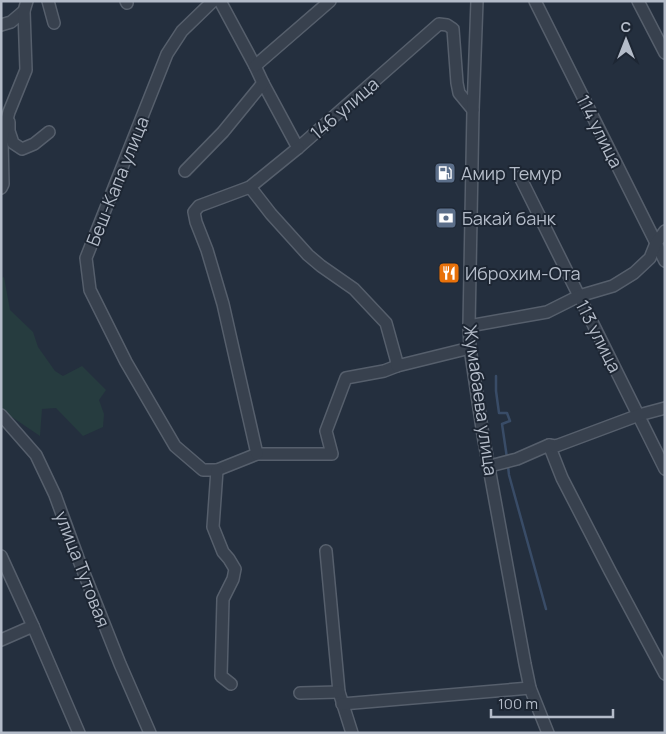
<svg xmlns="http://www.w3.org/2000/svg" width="666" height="734" font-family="Manrope,sans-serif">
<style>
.green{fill:#263c3f}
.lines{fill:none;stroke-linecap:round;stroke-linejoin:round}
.stream{stroke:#394c67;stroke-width:2.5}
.minor-casing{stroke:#565f6c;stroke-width:14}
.minor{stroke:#38414e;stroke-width:11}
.labels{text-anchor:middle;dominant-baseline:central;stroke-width:4;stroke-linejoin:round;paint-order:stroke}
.street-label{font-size:18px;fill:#b4bcc9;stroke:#1d2633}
.poi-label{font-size:18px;fill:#b4bcc9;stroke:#1d2633;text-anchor:start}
</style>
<rect width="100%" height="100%" fill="#242f3e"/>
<!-- green -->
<path class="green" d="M4,277l6,33 23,22 5,15 17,24 8,5 19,-10 24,24 -7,10 5,14 -1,13 -20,9 -27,-28 -14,1 -2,27 -31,-21 -8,-8v-129z"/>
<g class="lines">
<!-- stream -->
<g class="stream">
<path d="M496,376v15l3,22h8l3,8 -8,3 5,34"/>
<path d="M508,466l1,9 37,134"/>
</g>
<!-- minor casing -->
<g class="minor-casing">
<g id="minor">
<path d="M48,1l6,22"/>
<path d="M126,1l1,2"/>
<path d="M213,1l-31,30 -15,23 -81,204 4,32 36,72 49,84 28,24h14l40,-16h75l-6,-23 20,-53 38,-7 13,-5"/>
<path d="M220,1l35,65 8,17 35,65 141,-124 8,1 6,4 4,54 2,10 14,17"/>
<path d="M477,1l-4,109 -4,216 1,22 13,87 42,229 5,24 18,45"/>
<path d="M535,1l130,260"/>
<path d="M638,1l27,52"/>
<path d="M1,25l10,-3 13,-11"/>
<path d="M255,66l75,-65"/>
<path d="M9,122v9l4,12 9,6 12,-5 15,-12"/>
<path d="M185,171l38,-39 40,-49"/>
<path d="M520,177l145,292"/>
<path d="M250,187l21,27 37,41 13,11 33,23 32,34 10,36 1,7 73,-18"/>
<path d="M1,188l2,-4 -1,-46 7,-26 17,-42 -2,-59 3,-10"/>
<path d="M469,326l78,-14 32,-16 34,-10 21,-13 16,-15 6,-15 9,-12"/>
<path d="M1,415l35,40 19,40 23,63 42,106 30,69"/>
<path d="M549,445l13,33 48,93 55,103"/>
<path d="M257,454l-34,-150 -16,-54 -11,-28 -2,-10 5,-6 51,-19 48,-39"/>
<path d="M490,466l27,-7 32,-14 7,1 83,-31 26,-7"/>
<path d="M217,470l-4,57 10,25 6,7 6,10 -2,10 -10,20 -2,77 10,8"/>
<path d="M326,551l13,141 13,41"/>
<path d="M1,556l32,70 46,107"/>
<path d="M1,640l32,-14"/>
<path d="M300,693l39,-1"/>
<path d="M342,704l188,-16"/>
</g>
</g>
<!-- minor -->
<use href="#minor" class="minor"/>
</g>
<!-- icons -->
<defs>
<g id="fuel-square" transform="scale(1.125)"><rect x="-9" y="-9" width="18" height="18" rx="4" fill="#5c6f8a" stroke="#1d2633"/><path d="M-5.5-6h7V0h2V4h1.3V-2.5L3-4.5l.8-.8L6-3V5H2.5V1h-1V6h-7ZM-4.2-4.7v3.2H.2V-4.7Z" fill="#fff"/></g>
<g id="bank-square" transform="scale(1.125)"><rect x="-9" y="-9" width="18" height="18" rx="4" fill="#5c6f8a" stroke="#1d2633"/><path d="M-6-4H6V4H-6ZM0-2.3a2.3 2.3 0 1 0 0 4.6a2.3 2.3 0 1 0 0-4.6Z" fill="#fff"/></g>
<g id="restaurant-square" transform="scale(1.125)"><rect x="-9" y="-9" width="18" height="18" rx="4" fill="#e8710a" stroke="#1d2633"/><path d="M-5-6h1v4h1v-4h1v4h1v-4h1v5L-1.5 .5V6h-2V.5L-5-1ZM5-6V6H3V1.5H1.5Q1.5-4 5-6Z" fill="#fff"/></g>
</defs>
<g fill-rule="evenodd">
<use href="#fuel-square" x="445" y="173"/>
<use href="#bank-square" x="446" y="218"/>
<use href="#restaurant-square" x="449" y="273"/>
</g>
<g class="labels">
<!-- street labels -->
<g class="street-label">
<text transform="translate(344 108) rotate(-41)">146 улица</text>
<text transform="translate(600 131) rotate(63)">114 улица</text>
<text transform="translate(117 181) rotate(-68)">Беш-Капа улица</text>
<text transform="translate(599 336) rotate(63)">113 улица</text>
<text transform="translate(481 400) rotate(82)">Жумабаева улица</text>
<text transform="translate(83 569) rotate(69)">улица Тутовая</text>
</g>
<!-- poi labels -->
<g class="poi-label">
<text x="461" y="173">Амир Темур</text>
<text x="462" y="218">Бакай банк</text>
<text x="465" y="273">Иброхим-Ота</text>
</g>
</g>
<!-- border -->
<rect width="666" height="734" fill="none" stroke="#b4bcc9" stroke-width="5"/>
<!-- north arrow -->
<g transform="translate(626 40)" stroke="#1d2633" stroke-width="4" paint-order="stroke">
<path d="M0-4L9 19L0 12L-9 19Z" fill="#b4bcc9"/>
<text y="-8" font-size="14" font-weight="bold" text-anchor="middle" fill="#b4bcc9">С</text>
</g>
<!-- scale -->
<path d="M491 709v8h122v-8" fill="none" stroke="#b4bcc9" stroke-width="2.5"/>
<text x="498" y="709" font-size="15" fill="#b4bcc9" stroke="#1d2633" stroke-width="4" paint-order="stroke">100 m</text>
</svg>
